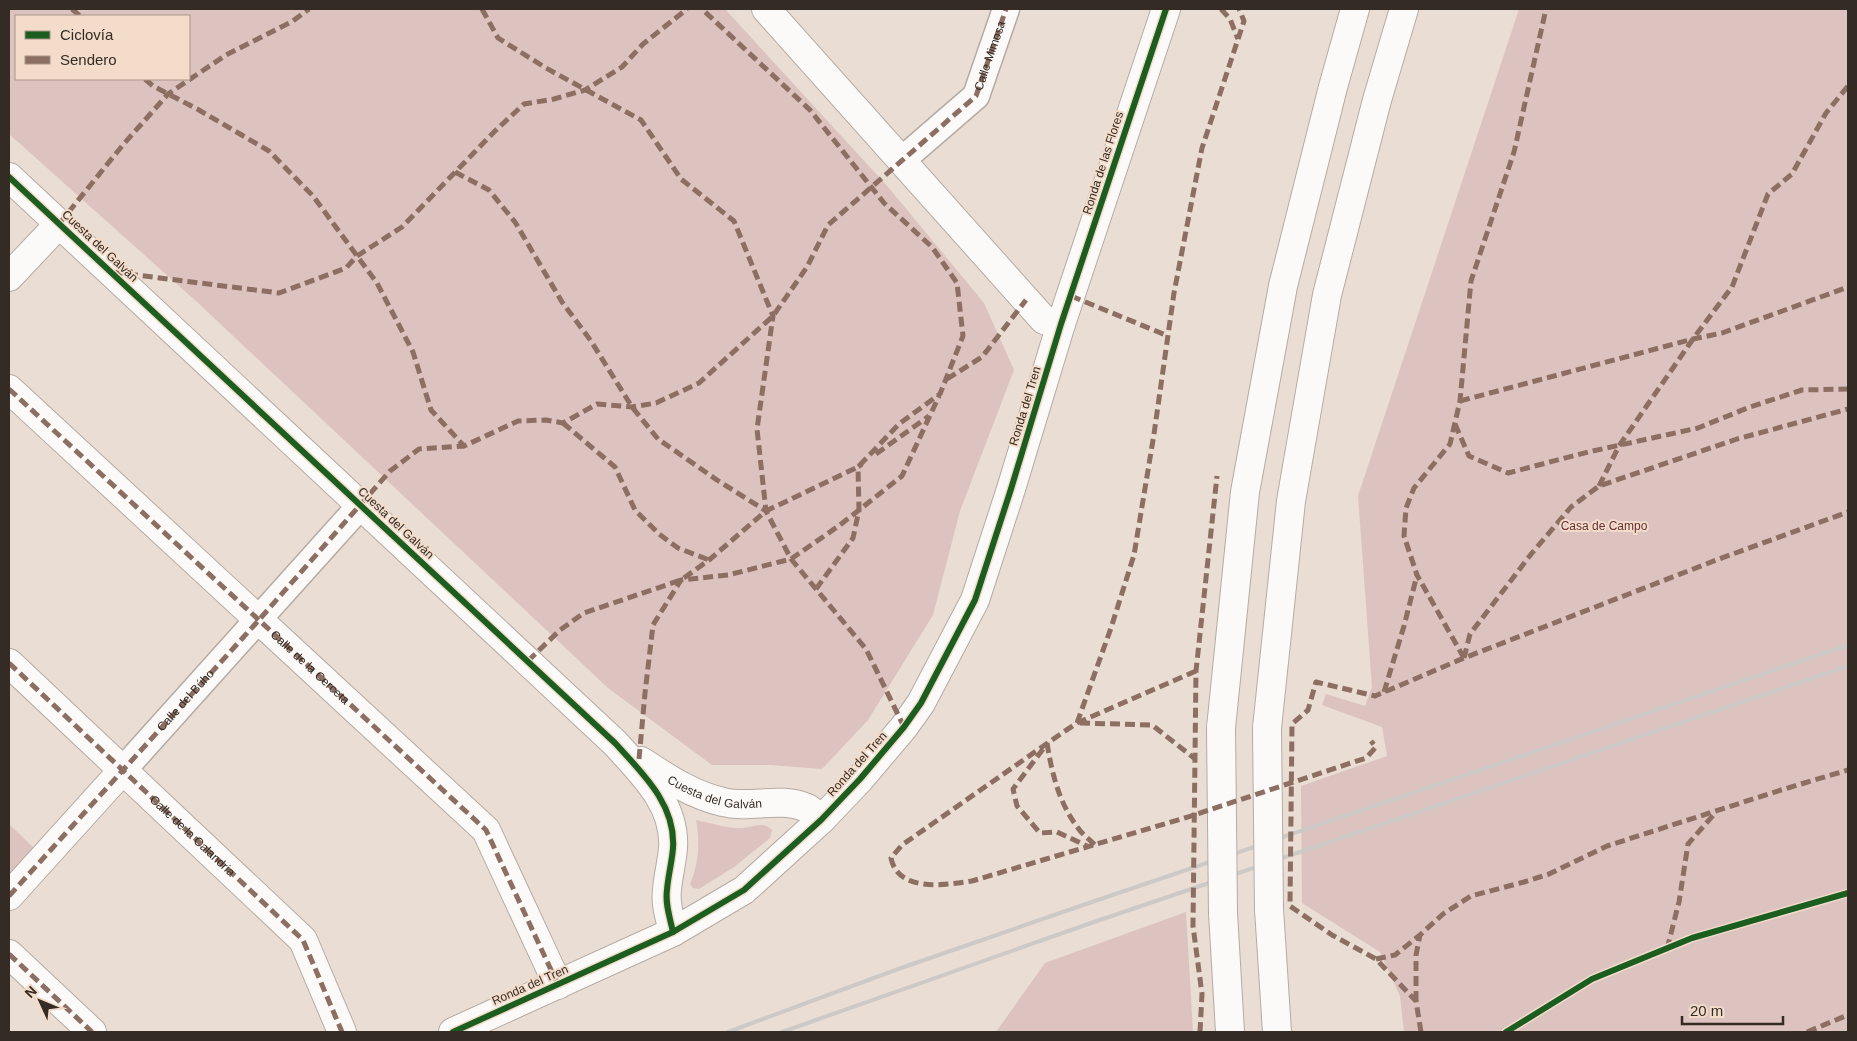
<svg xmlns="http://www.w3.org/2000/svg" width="1857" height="1041" font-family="Helvetica,sans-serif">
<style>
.green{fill:#dcc3bf;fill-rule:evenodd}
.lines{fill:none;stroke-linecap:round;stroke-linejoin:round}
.pedestrian-casing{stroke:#b5aba4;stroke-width:29}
.minor-casing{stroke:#b5aba4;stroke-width:30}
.trunk-casing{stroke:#b5aba4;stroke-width:30}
.motorway-casing{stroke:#b5aba4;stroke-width:30}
.pedestrian{stroke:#fcfaf8;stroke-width:26}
.minor{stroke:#fcfaf8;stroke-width:28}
.trunk{stroke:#fcfaf8;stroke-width:28}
.motorway{stroke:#fcfaf8;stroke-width:28}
.rail{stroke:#cdc9c6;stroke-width:4}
.trunk-bridge-casing{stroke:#b5aba4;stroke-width:30;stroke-linecap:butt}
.trunk-bridge{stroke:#fcfaf8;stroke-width:28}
.quiet{stroke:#8d6e63;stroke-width:5;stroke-dasharray:10 5;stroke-linecap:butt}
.cycleway-casing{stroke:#f3dcca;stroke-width:9}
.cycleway{stroke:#1b5e20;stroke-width:6}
.labels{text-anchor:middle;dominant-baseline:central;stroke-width:4;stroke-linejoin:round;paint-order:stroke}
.street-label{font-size:12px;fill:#342b25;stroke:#f3dcca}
.park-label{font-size:12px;fill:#672f36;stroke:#f3dcca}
</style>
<rect width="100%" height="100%" fill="#eaddd3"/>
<!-- green -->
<g class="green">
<path d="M9,9h716l164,179 95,115 30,67 -54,141 -27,104 -65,105 -46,49 -51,-4h-59l-104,-77 -411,-386 -188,-168zM189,16v63h-173v-63z"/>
<path d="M1519,9h329v1023h-444l-4,-36 -20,-44 -78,-49 -1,-117 86,-30 -5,-29 -60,-22 4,-11 39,12 7,-19 -14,-191z"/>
<path d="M696,820c15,3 32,9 47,8 11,-1 21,-7 29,2l-2,8 -36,29 -35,22 -6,-1 -3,-4c9,-21 10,-42 6,-64z"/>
<path d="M9,824l29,28 -29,31z"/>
<path d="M1186,912l7,120h-197l49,-69z"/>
</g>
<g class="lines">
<!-- pedestrian casing -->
<g class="pedestrian-casing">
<g id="pedestrian">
<path d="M902,160l74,-64 30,-87"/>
<path id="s1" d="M122,771l239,-266"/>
</g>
</g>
<!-- minor casing -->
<g class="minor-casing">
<g id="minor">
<path d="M766,9l278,311 17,4"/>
<path d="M9,177l606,566c27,30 61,61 58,105 -1,14 -5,28 -6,42 -2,14 3,28 6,42"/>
<path d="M9,277l50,-53"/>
<path id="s2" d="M9,389l477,441 72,155"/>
<path id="s3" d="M9,663l294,277 39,92"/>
<path id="s4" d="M641,761c26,17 51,34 82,41 27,7 57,-6 84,6 5,2 10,8 14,12"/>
<path d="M9,896l113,-125"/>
<path d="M9,954l83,78"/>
<path d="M453,1032l220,-100 71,-42 77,-70 39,-41 44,-52 17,-24 54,-103 36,-111 50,-165 105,-315"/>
</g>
</g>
<!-- trunk casing -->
<g class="trunk-casing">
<g id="trunk">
<path d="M1221,728l24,-236 38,-206 50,-199 22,-78"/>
<path d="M1267,728l24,-227 36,-206 50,-195 27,-91"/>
</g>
</g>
<!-- motorway casing -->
<g class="motorway-casing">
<g id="motorway">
<path d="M1269,909l8,123"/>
<path d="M1223,913l7,119"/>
</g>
</g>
<!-- pedestrian -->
<use href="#pedestrian" class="pedestrian"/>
<!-- minor -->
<use href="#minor" class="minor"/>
<!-- trunk -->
<use href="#trunk" class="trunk"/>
<!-- motorway -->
<use href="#motorway" class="motorway"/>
<!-- rail -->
<g class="rail">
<path d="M728,1032l173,-64 185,-64 762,-259"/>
<path d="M782,1032l309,-109 757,-257"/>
</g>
<!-- trunk-bridge casing -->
<g class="trunk-bridge-casing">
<g id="trunk-bridge">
<path d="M1221,728l2,185"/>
<path d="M1267,728l2,181"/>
</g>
</g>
<!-- trunk-bridge -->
<use href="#trunk-bridge" class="trunk-bridge"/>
<!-- quiet -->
<g class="quiet">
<path d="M72,9l8,7"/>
<path d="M482,9l16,29 48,30 95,52 40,59 53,42 39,95 -16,113 9,82 25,48 75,90 38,78"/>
<path d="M1221,9l9,10 8,20"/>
<path id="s5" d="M145,79l8,7 46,24 70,41 44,45 64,87 36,69 18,58 33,36 54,-25 28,-1 17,3 34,-19 35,3 24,-4 43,-20 74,-67 34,-49 21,-42 148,-129 30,-87"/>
<path d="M455,172l34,18 26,32 47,80 29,39 41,66 26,32 59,41 49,31"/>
<path d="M59,224l63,-78 46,-52 58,-39 67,-34 16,-12"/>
<path d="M113,272l166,21 67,-25 11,-12 45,-29 93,-96 29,-27 30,-5 31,-9 37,-23 21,-23 44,-35"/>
<path d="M1071,296l97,40"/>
<path d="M947,379l35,-22 44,-57"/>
<path d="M9,389l477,441 72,155"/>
<path d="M1460,401l233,-62 29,-6 126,-46"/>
<path d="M563,423l52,44 20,43 24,24 19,14 31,12"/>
<path d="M1455,424l14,32 39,17 80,-21 110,-24 52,-21 52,-17 46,-1"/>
<path d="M876,454l53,-38"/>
<path d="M1599,486l20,-40 74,-107 39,-52 36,-93 24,-20 34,-61 22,-27"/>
<path d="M816,589l37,-51 6,-28 -1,-43 4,-3"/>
<path d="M1464,658l-47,-83 -13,-39 2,-28 8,-20 36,-44 10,-43 11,-120 43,-129 32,-143"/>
<path d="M1464,658l6,-24 62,-81 39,-46 28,-21 138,-47 111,-30"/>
<path d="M528,661l32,-31 24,-17 97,-33 28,-20 57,-49 92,-44 41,-43 41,-30 23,-58 -6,-53 -25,-36 -48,-44 -74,-93 -108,-101"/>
<path d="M9,663l294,277 39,92"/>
<path d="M1196,671l-119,52 -15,10 -160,112 -11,13c7,35 55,27 81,23l216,-64 178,-59 10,-11 -5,-6"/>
<path d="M1384,692l20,-66 13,-51"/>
<path d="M1077,723l34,-95 23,-73 20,-121 20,-141 28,-145 42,-127 -5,-12"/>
<path d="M1080,723l72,2 42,33"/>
<path d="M1047,743c5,31 12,60 31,85 4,6 11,11 17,17"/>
<path d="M1043,749l-30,40 4,17 23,27 17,-1 30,14"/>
<path d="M639,759l6,-66 8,-68 28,-45 47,-5 63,-16 49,-34 62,-49 37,-80"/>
<path d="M9,896l249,-275 132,-150 29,-22 45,-3"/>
<path d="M1667,949l12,-47 9,-58 28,-32"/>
<path d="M9,954l83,78"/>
<path d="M1376,959l19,-4 25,-20"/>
<path d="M1416,1001v-46l4,-20 23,-21 28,-18 53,-14 25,-8 58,-28 174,-56 67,-20"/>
<path d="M1200,1032l2,-38 -9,-68 3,-255 21,-195"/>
<path d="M1421,1032l-5,-31 -40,-42 -44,-24 -42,-29 2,-182 16,-14 8,-28 59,14 89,-38 255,-99 129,-47"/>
<path d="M1807,1032l41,-17"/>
</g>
<!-- cycleway casing -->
<g class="cycleway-casing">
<g id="cycleway">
<path d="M9,177l606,566c27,30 61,61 58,105 -1,14 -5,28 -6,42 -2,14 3,28 6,42"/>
<path d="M453,1032l220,-100 71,-42 77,-70 39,-41 44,-52 17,-24 54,-103 36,-111 50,-165 105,-315"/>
<path d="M1506,1032l86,-53 100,-41 156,-45"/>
</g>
</g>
<!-- cycleway -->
<use href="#cycleway" class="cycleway"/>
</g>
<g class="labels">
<!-- street labels -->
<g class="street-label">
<text stroke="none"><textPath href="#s5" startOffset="1198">Calle Mimosa</textPath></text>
<text transform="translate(1103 163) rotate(-72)">Ronda de las Flores</text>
<text transform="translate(100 246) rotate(43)">Cuesta del Galván</text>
<text transform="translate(1025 406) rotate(-73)">Ronda del Tren</text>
<text transform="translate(396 523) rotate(43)">Cuesta del Galván</text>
<text stroke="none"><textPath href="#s2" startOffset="410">Calle de la Cerceta</textPath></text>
<text stroke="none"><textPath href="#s1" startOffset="95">Calle del Búho</textPath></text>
<text transform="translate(857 764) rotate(-48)">Ronda del Tren</text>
<text stroke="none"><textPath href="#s4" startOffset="82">Cuesta del Galván</textPath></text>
<text stroke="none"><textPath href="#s3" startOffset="252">Calle de la Calandria</textPath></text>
<text transform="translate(530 985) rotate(-24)">Ronda del Tren</text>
</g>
<!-- park labels -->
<g class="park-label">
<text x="1604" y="526">Casa de Campo</text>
</g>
</g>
<!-- border -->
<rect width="1857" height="1041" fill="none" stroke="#342b25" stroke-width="20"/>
<!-- legend -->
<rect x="15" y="15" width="175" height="65" fill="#f3dcca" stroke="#a79588"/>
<rect x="25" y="31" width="25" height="8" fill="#1b5e20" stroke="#a79588"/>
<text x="60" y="40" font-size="15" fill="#342b25">Ciclovía</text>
<rect x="25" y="56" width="25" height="8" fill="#8d6e63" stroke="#a79588"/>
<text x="60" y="65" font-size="15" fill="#342b25">Sendero</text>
<!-- north arrow -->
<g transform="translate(40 1001) rotate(314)" stroke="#f3dcca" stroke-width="4" paint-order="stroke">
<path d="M0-4L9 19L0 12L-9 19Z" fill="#342b25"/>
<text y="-8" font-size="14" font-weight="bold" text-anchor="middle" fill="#342b25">N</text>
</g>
<!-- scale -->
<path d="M1682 1016v8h101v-8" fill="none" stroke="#342b25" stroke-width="2.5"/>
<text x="1690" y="1016" font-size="15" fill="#342b25" stroke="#f3dcca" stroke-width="4" paint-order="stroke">20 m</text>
</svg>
